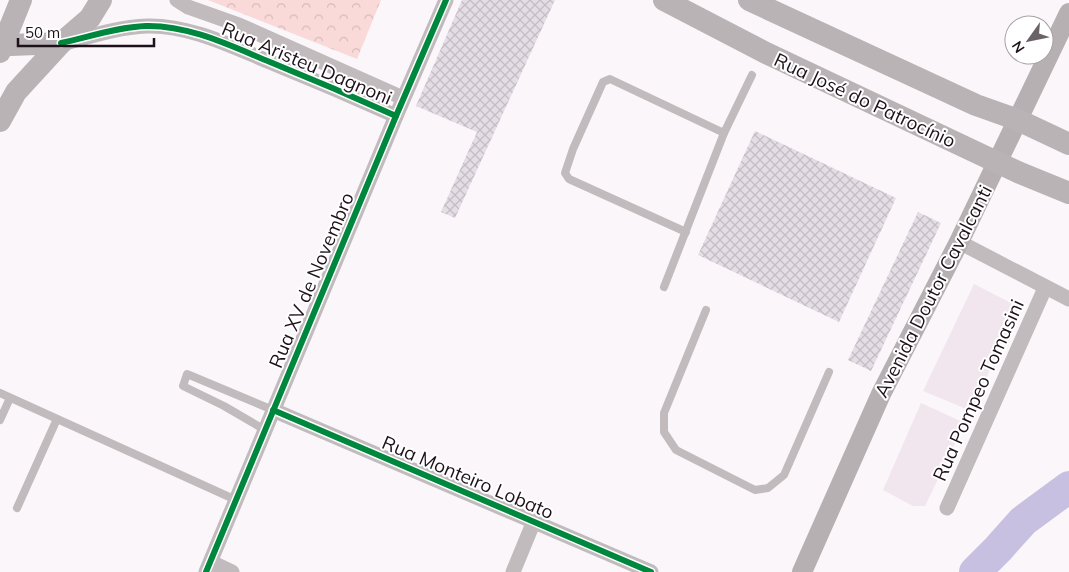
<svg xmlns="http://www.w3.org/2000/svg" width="1069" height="572" font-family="Mulish,sans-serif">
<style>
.built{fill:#f2e6ee}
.park{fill:url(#park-crowns)}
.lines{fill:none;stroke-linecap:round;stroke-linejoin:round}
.river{stroke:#c7c0e1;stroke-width:32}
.building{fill:url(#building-cross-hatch)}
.service{stroke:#c1bbbd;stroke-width:8}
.minor{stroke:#c1bbbd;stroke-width:15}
.secondary{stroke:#b6b0b2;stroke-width:20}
.primary{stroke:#bab3b5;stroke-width:22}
.cycleway-casing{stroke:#fff;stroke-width:9}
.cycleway{stroke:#00873e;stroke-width:6}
.labels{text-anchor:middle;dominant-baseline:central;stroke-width:4;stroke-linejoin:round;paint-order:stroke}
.street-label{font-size:19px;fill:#1e121a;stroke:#fff}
</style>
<defs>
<pattern id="park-crowns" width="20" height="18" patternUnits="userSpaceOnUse" patternTransform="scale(1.25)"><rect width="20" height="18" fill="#fadad9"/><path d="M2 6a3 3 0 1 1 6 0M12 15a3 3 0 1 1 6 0" fill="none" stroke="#d6baba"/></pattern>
<pattern id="building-cross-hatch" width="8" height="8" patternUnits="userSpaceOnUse" patternTransform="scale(1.25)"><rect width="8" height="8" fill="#e4dde5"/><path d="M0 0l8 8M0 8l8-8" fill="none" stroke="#c3bdc4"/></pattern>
</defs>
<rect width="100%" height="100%" fill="#fbf6f9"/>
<!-- built -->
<g class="built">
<path d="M974,284l45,23 -48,104 -48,-20z"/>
<path d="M921,403l44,20 -40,83h-12l-30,-16z"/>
</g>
<!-- park -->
<path class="park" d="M208,0h173l-24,59z"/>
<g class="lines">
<!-- river -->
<path class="river" d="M975,572l23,-23 25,-28 46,-34"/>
</g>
<!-- building -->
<g class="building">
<path d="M462,0h93l-100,218 -14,-6 36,-80 -61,-26z"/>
<path d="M755,131l141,67 -57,124 -141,-67z"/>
<path d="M918,212l23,11 -70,148 -23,-11z"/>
</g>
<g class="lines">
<!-- service -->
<g class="service">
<path d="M686,232l-117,-53 -4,-6 8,-24 30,-67 7,-3 114,54"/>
<path d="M664,287l60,-154 28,-58"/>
<path d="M706,310l-42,103v19l12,18 79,40 13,-2 16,-13 45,-103"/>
<path d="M0,393l236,107"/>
<path d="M0,420l10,-22"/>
<path d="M265,430l-41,-24 -41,-20 4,-12 86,36"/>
<path d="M17,508l40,-89"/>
</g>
<!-- minor -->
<g class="minor">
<path d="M177,0l11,7 51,18 164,73"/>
<path d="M65,43c26,-7 54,-16 82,-17 43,-1 84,20 123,36 42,17 84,35 126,54"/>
<path d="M959,242l110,57"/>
<path d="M273,410l378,162"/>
<path d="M947,508l98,-220"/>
<path d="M211,562l21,10"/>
<path d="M206,572l190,-456 50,-116"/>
<path d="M513,572l21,-51"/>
</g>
<!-- secondary -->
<path class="secondary" d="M802,572l79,-178 78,-152 110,-229"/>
<!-- primary -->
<g class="primary">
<path d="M664,0l102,53 254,120 49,20"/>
<path d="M749,0l227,105 42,15 51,24"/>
<path d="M0,39l4,3 7,3 50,-2"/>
<path d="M0,52l21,-52"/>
<path d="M0,121l16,-29 45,-49 29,-25 11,-18"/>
</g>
<!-- cycleway casing -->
<g class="cycleway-casing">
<g id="cycleway">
<path d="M61,43c28,-6 57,-16 85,-17 43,-1 85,20 124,36 42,17 84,35 126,54"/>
<path d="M273,410l378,162"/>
<path d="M206,572l190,-456 50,-116"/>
</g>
</g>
<!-- cycleway -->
<use href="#cycleway" class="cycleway"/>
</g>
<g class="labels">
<!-- street labels -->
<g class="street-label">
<text transform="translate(307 63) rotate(23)">Rua Aristeu Dagnoni</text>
<text transform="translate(865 100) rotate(25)">Rua José do Patrocínio</text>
<text transform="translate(311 280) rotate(-67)">Rua XV de Novembro</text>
<text transform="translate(933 291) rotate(-63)">Avenida Doutor Cavalcanti</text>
<text transform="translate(978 390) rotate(-66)">Rua Pompeo Tomasini</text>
<text transform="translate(468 477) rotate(23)">Rua Monteiro Lobato</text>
</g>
</g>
<!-- north arrow -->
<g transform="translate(1029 40) rotate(237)"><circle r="24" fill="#ffffff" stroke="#a5a0a3"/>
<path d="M0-4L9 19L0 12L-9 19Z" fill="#6b6268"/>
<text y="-8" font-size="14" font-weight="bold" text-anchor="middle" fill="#1e121a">N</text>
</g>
<!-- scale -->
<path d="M18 38v8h136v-8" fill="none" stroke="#1e121a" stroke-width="2.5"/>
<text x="25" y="38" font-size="15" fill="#1e121a" stroke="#ffffff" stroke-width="4" paint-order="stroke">50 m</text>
</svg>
